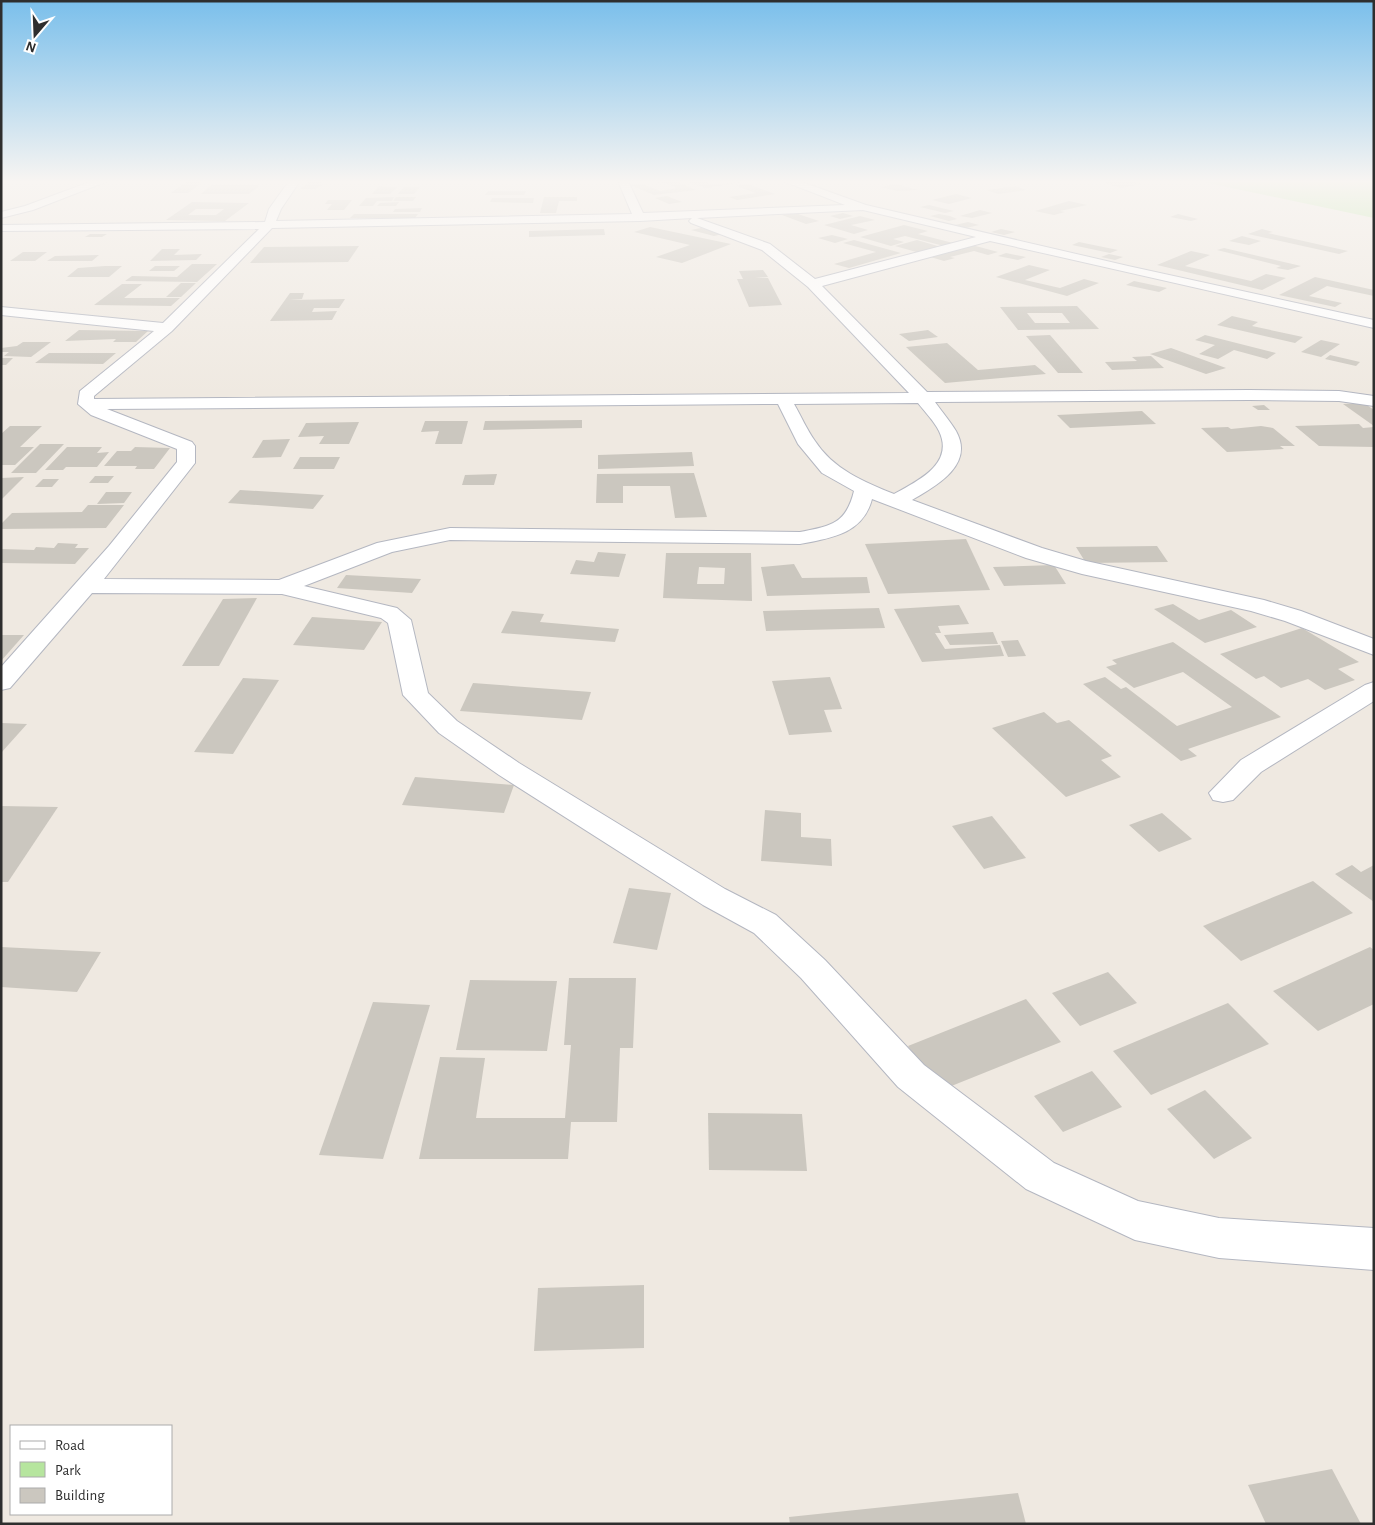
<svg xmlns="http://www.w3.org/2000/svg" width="1375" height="1525" font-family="'Alegreya Sans',sans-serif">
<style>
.green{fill:#b6e59e}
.building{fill:#cbc7bf;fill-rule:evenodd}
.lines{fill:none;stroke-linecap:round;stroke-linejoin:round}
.minor-casing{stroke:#b4b7c1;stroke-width:2}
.minor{fill:#fff;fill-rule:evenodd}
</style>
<rect width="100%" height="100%" fill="#efe9e1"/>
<!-- green -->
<path class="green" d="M1199,181h175v37z"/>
<!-- building -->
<g class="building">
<path d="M187,181h16l-15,12h-17z"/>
<path d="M310,181h14l-3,3h4l-10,5h-15z"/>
<path d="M675,181l21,9 -42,5 -24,-10 13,-1 17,7 17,-3 -12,-5 -11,-1z"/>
<path d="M705,181l6,3 32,-2 -37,6 -19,-6z"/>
<path d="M1113,181h20l10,3 -22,4 -18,-5z"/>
<path d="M748,184l27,10 -38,6 -8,-3 27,-4 -20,-7z"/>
<path d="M897,184l21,6 -21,1 -16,-4z"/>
<path d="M211,185h47l-1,1h2l-10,8h-48z"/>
<path d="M379,186l18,1 -7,7h-18z"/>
<path d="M1016,186l10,4 -28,4 -11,-4z"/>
<path d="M404,187h16l-6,7h-16z"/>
<path d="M488,191h38l-2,4h-39z"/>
<path d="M956,194l16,4 -23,6 -17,-4z"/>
<path d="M667,196l15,6 -13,2 -14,-6z"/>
<path d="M394,197l-2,4h-15l-4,5h-14l7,-8z"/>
<path d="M396,197h20l-3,4h-20z"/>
<path d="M544,197h33v4h-18l-3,12h-16z"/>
<path d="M492,198h42l-1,5 -43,-1z"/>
<path d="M328,200h24l-8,10h-17l5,-6h-7z"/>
<path d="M1069,201l18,4 -27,6 5,1 -11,3 -19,-4z"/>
<path d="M192,202l57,1 -24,18 -59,-1zM196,209h28l-8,6h-28z"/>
<path d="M399,202l-3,4h-19l3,-3z"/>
<path d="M929,205l25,6 -9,2 -25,-6z"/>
<path d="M422,208l-2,4h-27l2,-3z"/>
<path d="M980,210l12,3 -20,5 -12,-2z"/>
<path d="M795,213l24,8 -13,3 -24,-9z"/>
<path d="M843,213l10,3 -13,3 -10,-3z"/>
<path d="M354,214h64l-3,4h-65z"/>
<path d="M939,214l11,2 7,3 -8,2 -19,-5z"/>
<path d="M1178,214l20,5 -7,2 -21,-4z"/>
<path d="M860,216l15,4 -24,5 17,5 -14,4 -30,-9z"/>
<path d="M968,222l11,3 -13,3 -11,-3z"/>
<path d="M904,225l24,6 -10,3 35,9 -9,3 -39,-10 -12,3 11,3 -13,4 -31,-9z"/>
<path d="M650,227l81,17 -49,19 -26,-6 34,-12 -56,-13z"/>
<path d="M701,228l22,6 -9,2 -23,-6z"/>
<path d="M604,229l1,6 -76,2v-6z"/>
<path d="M1001,229l14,3 -11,3 -13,-3z"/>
<path d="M1262,229l11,3 -5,1 80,18 -9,3 -91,-20z"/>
<path d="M90,234h17l-5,3h-17z"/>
<path d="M832,235l16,4 -13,4 -17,-5z"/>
<path d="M1242,236l19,5 -12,4 -20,-4z"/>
<path d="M854,240l47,13 -52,15 -15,-4 42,-12 -33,-9z"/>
<path d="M917,240l24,7 -21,6 -25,-7z"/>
<path d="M1079,242l39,8 -8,3 -38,-8z"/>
<path d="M972,245l26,7 -10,3 -14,-4 -24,6 5,1 -11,3 -17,-5z"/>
<path d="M359,246l-11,16 -98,1 14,-16z"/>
<path d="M1224,248l77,18 -13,4 -12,-2 5,-2 -64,-16z"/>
<path d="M162,249h18l-6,6 28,-1 -6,6 -46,1z"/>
<path d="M1191,251l19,4 -25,11 66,15 15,-7 20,4 -24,12 -105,-25z"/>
<path d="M23,252h24l-12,9h-25z"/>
<path d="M1006,253l20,4 -8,3 -20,-4z"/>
<path d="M1109,254l14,3 -8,3 -14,-3z"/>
<path d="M99,255l-7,6h-45l8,-5z"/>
<path d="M192,264h25l-20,18 -72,-1 7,-5 45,1z"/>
<path d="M1029,265l21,5 -25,10 35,8 24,-9 15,4 -32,13 -71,-19z"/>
<path d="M105,266h17l-13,11h-42l11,-9z"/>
<path d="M155,266h25l-6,5h-25z"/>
<path d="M763,270l5,7 -13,1h13l14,27 -33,2 -12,-28h6l-4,-8z"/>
<path d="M1315,277l59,13v6l-47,-10 -18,10 33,7 -7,4 -56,-12z"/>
<path d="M1134,281l33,7 -8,4 -33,-7z"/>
<path d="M181,283h15l-15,14h-15z"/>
<path d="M122,284h20l-18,14h56l-9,8 -77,-1z"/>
<path d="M290,293h14l-2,6 -13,1 56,-1 -6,9h-25l-2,4 25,-1 -5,9 -62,1z"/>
<path d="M1077,306l22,23 -81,1 -18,-23zM1027,313h35l8,10h-35z"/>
<path d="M1232,316l26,6 -6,4 51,11 -8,6 -78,-18z"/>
<path d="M79,330l69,1 -12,11h-23l3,-3 -51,2z"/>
<path d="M928,330l10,7 -29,4 -10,-7z"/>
<path d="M1050,335l33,38h-25l-32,-37z"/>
<path d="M1205,335l71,18 -9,6 -33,-9 -16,9 -19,-5 16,-9 -20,-5z"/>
<path d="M1321,340l19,4 -19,13 -20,-5z"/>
<path d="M23,342h28l-20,15 -27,-1 5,-4h-8v-4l16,-2z"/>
<path d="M947,343l31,27 57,-5 11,9 -101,9 -39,-36z"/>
<path d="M1171,348l55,20 -20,6 -56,-20z"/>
<path d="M49,353h67l-13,11 -68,-1z"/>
<path d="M1330,355l30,7 -4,4 -31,-7z"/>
<path d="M1151,356l13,12 -52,2 -7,-8 32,-1 -5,-4z"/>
<path d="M1,358h12l-7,7h-5z"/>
<path d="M1364,403l10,7v16l-31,-22z"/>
<path d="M1264,405l6,5h-12l-6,-4z"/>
<path d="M1142,411l14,13 -86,4 -13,-13z"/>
<path d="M582,420v8l-99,2 2,-9z"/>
<path d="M425,421h43l-6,23h-27l4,-13 -18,1z"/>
<path d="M359,422l-10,22h-30l5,-8 -26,1 8,-14z"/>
<path d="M1359,424l4,4 11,-1v20l-55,-1 -24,-20z"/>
<path d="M10,426h32l-22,21h14l-19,18h-14v-31z"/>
<path d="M1261,426l12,2 22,18h-15l4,3 -57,3 -26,-24 27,-1 3,2z"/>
<path d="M290,439l-9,18 -29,1 11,-18z"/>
<path d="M40,444h24l-28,29h-25z"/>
<path d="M67,447h35l-5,6 12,-1 -12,15h-31l-3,3h-18z"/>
<path d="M135,447l35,1 -16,21h-19l2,-3h-33l13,-15h14z"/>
<path d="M692,452l2,14 -96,3v-14z"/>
<path d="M300,457h40l-6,12h-41z"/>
<path d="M694,473l13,44 -32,1 -5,-32h-47v17h-27l1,-29z"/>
<path d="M497,474l-3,11h-32l3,-10z"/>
<path d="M95,476h19l-6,7h-19z"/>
<path d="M24,477l-23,23v-22z"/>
<path d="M43,479h16l-7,8h-17z"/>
<path d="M240,490l84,5 -11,14 -85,-6z"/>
<path d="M106,492h26l-8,11 -27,1z"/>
<path d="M88,505h36l-18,23 -105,1v-5l11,-11 70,-1z"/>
<path d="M966,539l24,51 -102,4 -23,-50z"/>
<path d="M58,543l20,1 -3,4h14l-14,16 -74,-1v-14l33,1 2,-3 18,1z"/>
<path d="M1157,546l11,16 -82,1 -10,-16z"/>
<path d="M598,552l28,2 -7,23 -49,-3 6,-14 18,2z"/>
<path d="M666,553h85l1,48 -89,-3zM699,567l26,1 -1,16h-27z"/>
<path d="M794,564l8,14 65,-1 3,16 -103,3 -6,-29z"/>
<path d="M1054,565l12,19 -62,2 -11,-19z"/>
<path d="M346,575l75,4 -9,14 -75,-5z"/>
<path d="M257,598l-38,68h-37l41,-67z"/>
<path d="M1173,604l26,16 32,-10 26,17 -52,16 -51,-34z"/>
<path d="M959,605l10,19 -31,2 3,7h-6l10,16 55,-4 4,11 -82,6 -28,-53z"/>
<path d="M879,608l6,20 -119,3 -3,-20z"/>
<path d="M512,611l32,3 -4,8 79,7 -4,13 -114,-9z"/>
<path d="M312,617l70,5 -18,28 -71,-5z"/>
<path d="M1302,628l57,34 -21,7 17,11 -30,10 -17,-11 -27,9 -17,-12 -8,3 -36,-25z"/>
<path d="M993,632l5,12 -48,1 -6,-10z"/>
<path d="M1,635h23l-23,26z"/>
<path d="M1018,640l8,16 -18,1 -7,-16z"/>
<path d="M1173,642l108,75 -93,32 9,7 -16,5 -98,-77 22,-7 16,12 5,-2 51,39 55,-19 -49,-35 -49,16 -28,-21 11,-3 -5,-4z"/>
<path d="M830,677l12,32 -18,1 8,22 -43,3 -17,-54z"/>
<path d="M243,678l36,2 -46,74 -39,-2z"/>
<path d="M473,683l118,9 -9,28 -122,-9z"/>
<path d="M1044,712l13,11 12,-3 43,36 -11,4 20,17 -55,20 -74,-69z"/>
<path d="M2,723l25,1 -26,29v-29z"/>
<path d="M415,777l99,8 -10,28 -102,-8z"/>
<path d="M1,806l57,1 -50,75h-7z"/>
<path d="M765,810l36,3v24l30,2 1,27 -71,-5z"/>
<path d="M1162,813l30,26 -33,13 -30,-27z"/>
<path d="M992,816l34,42 -42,11 -32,-43z"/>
<path d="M1352,865l9,7 13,-7v37l-39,-28z"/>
<path d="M1313,881l40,32 -112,48 -38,-35z"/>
<path d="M629,888l42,5 -14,57 -44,-7z"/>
<path d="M1,947l100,5 -24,40 -76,-5z"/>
<path d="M1370,947l4,3v54l-56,27 -45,-40z"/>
<path d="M1108,972l29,31 -57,23 -28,-33z"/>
<path d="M569,978h67l-3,70h-13l-3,74h-46l-3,37h-149l21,-102 45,1 -9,60h89l6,-73h-7z"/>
<path d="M470,980l87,1 -10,70 -91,-1z"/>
<path d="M1026,999l35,43 -122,49 -31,-45z"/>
<path d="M373,1002l57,3 -47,154 -64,-4z"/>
<path d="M1228,1003l41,41 -118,51 -38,-44z"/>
<path d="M1092,1071l30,36 -59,25 -29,-36z"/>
<path d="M1205,1090l47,48 -38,21 -47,-50z"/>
<path d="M708,1113l94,1 5,57 -98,-1z"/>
<path d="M644,1285v63l-110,3 4,-63z"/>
<path d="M1332,1469l29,55h-95l-18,-39z"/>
<path d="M1018,1493l8,31h-236l-1,-7z"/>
</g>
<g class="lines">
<!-- minor casing -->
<g class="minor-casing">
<g id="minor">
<path d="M92,181h16l-75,29 -32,8v-6l24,-6z"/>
<path d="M289,181h11l-19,28 -5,12 356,-7 -14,-33h10l15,32 202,-8 -62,-24h16l67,24 262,61 246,54v8l-384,-87 -168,45 105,106 322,-2 90,1 35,5v10l-35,-5 -90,-1 -314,2c7,10 15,19 21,29 19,34 -20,55 -44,69l130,48 44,13 178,39 37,11 73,28v16l-89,-34 -34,-10 -169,-37 -56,-16 -154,-59c-9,35 -41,39 -72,45l-350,-4 -58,12 -88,34 93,22 14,12 17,73 29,28 62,42 206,126 51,26 49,45 99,105 130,98 84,38 81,17 155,10v42l-155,-12 -84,-18 -109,-51 -128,-102 -97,-109 -47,-45 -51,-28 -204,-130 -60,-42 -36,-38 -15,-72 -7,-5 -99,-24 -190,-1 -82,95 -9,2v-23l108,-121 68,-84v-13l-86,-34 -13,-11 2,-13 74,-60 -153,-16v-8l162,16 96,-94 -258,2v-6l264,-3 4,-13zM863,210l113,27 -161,42 -45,-35 -73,-26zM692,218l-3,3 2,2 71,27 46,37 101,106 -815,6v-3l78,-65 100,-103 368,-7zM918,403c7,9 16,18 21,28 16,33 -22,50 -45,63 -30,-12 -61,-25 -79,-53 -8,-11 -14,-25 -21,-37zM778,404l20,40 24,29 32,18c-8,33 -23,35 -54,41l-350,-4 -73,15 -98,37 -175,-1 91,-116v-17l-3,-4 -85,-33z"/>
<path d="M1374,682v19l-113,71 -28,28 -10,2 -10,-2 -4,-7 32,-33 124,-75z"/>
</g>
</g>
<!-- minor -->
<use href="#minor" class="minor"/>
</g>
<!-- sky -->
<linearGradient id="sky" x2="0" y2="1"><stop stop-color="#7abfeb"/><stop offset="0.46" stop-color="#f8f5f2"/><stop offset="1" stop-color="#f8f5f2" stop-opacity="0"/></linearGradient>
<rect width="1375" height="395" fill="url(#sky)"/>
<!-- border -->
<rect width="1375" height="1525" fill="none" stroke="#2e2e2e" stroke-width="5"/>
<!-- legend -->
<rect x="10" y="1425" width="162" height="90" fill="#ffffff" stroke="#ababab"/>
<rect x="20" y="1441" width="25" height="8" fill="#ffffff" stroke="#ababab"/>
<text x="55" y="1450" font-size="15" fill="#2e2e2e">Road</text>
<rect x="20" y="1462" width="25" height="15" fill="#b6e59e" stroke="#ababab"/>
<text x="55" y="1475" font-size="15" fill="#2e2e2e">Park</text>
<rect x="20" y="1488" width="25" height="15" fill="#cbc7bf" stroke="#ababab"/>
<text x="55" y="1500" font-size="15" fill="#2e2e2e">Building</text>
<!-- north arrow -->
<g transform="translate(35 35) rotate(199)" stroke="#ffffff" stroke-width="4" paint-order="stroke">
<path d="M0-4L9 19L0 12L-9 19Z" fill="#2e2e2e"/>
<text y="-8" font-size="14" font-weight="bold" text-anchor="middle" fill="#2e2e2e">N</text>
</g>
</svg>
